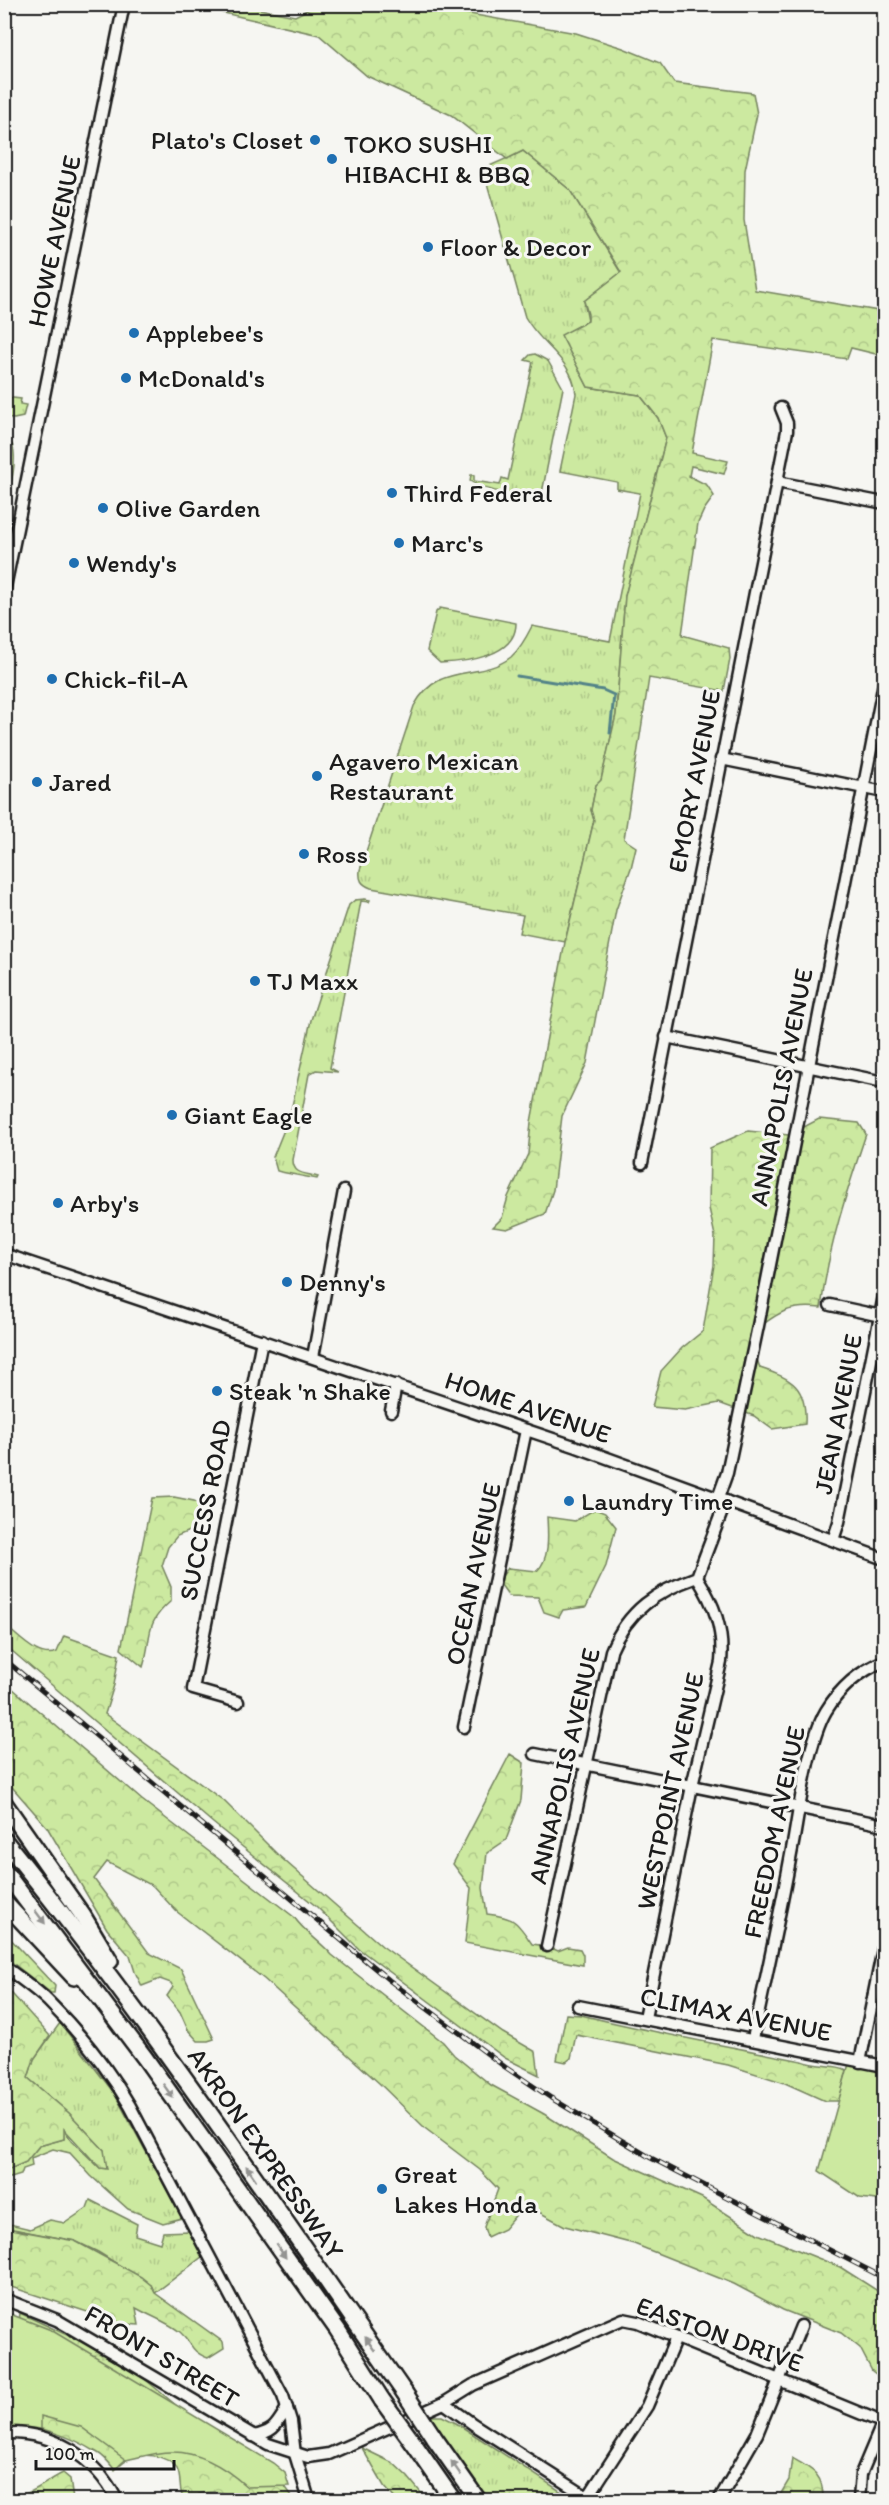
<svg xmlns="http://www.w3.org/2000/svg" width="889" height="2505" font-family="Itim,sans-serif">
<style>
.grass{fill:url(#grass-tufts);stroke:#74825e;stroke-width:1.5}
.forest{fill:url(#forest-crowns);stroke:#74825e;stroke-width:1.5}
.green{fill:#cce9a0;stroke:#74825e;stroke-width:1.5}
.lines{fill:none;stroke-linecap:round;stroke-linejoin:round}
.stream{stroke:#538388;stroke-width:3}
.minor-casing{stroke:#1c1c1c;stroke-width:15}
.highway-casing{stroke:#1c1c1c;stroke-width:20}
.minor{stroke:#f6f6f2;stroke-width:10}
.highway{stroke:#f6f6f2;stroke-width:15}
.rail-casing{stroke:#1c1c1c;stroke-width:5}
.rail{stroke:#f6f6f2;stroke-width:3;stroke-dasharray:9;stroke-linecap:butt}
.highway-bridge-casing{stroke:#1c1c1c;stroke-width:20;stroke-linecap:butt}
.highway-bridge{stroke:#f6f6f2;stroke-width:15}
.oneway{fill:#949492}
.poi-dot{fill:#1f6fb2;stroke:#f6f6f2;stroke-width:2}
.labels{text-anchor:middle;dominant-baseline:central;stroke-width:6;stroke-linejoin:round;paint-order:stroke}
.poi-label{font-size:26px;fill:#1c1c1c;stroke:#f6f6f2;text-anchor:start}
.street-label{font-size:26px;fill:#1c1c1c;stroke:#f6f6f2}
</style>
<defs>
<pattern id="grass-tufts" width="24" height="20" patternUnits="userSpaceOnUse" patternTransform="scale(1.5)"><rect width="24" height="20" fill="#cce9a0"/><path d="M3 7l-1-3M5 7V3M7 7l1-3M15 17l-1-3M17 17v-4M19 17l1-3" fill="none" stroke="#afc789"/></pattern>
<pattern id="forest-crowns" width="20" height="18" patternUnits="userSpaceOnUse" patternTransform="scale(1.5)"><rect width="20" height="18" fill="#cce9a0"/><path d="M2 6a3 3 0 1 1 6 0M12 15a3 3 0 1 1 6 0" fill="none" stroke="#afc789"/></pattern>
</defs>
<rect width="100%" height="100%" fill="#f6f6f2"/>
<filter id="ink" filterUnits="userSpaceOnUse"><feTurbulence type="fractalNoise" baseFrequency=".0167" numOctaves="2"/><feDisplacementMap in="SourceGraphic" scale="12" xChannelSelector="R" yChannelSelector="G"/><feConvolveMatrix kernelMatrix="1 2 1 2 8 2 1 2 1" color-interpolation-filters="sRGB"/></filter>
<g filter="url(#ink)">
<!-- grass -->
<g class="grass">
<path d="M523,151l47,39 51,83 -37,28 4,20 -26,15 26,51 52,8 18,23 8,20 -41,158 -9,119 -15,66 -5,4 -5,25 3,10 -29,122 -46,-9 4,-18 -152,-27c-10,-4 -12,-8 -11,-18l54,-164c25,-46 65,-24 97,-49 9,-8 16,-21 21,-31l78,15 30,-148 -23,-4v-7l-57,-11 16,-77c-4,-36 -35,-48 -51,-77l-42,-148z"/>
<path d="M535,354l13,7 15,27 -21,105c-13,8 -59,-3 -72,-12l1,-6h3v6l26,4 2,-7 6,2 25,-118 -8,-2 5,-5z"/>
<path d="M4,397l17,2 -1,5 6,1 -3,12 -9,2 -9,-1z"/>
<path d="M5,439l5,2c11,15 -2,51 -5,70l2,-40 -2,-1z"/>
<path d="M440,608l76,15c0,34 -51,39 -76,40l-13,-12 9,-39z"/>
<path d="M365,899l5,1 -1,2 -8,-1 -31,167 8,4 -22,-2 -7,4 -16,86c0,15 13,13 25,17l-1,2 -36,-7 -4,-1 -4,-14 17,-42 21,-95 38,-115 6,-5z"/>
<path d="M60,2023l54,70 68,125 -19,5 -35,-14 -37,-33 -21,-23 -17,-4 -22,9 1,8 -9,3 -2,6 -10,3 -6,-1v-6l21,-9 13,-16 25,-7 -1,-11 9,13 28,27 4,-18 -35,-37 -41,-35 6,-19z"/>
<path d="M90,2200l47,24 -2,11 25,8 3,-11 26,-1 14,25 -48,37 -4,-8 -53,-33 -23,-11 -67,-13 2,-4 20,5 20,-9 15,3 22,-15z"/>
<path d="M432,2416h10l14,7 118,77h-87l-59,-81z"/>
</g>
<!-- forest -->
<g class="forest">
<path d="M189,5h51l55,11 22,-11h114v2l145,26 47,15 37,15 14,20 79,10 4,21 -12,56 -1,50 11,70 129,22v44l-33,-8 -4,11 -134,-19 -21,113 36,8 -4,13 -33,-8 -2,10 18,9 7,11 -10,14 -6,13 -16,112 47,13 1,11 -6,32 -75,-13 -25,161 12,8 -5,21 -15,42 -29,153 -25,53 -9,74 -8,24 -38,15 -14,-2 9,-9 6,-21 20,-43 3,-32 34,-180 29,-122 -3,-10 5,-25 5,-5 15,-65 9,-119 41,-158 -8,-20 -18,-23 -52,-8 -27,-52 27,-14v-7l-4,-13 37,-29 -51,-82 -47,-39 -16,8 -56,-44 -84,-39 -48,-41z"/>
<path d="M819,1119l40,4 7,11c-19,57 -38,114 -45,174 -35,-4 -46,7 -72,27l11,33c33,11 47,19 45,56l-33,5 -18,-13 -35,-13 -34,7 -33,-3 9,-36 21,-23 21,-17 11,-66 1,-29 -6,-28 1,-60 38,-17 41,4z"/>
<path d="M174,1497l20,4 13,7 2,8 -20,15 -12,5 -9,11 -6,19 9,21v14c-28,24 -18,35 -28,66l-22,-18 31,-151z"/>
<path d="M595,1509l10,4 11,14 -10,39 -20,41 -23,3 -4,7 -15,-5 -6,-15 -29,-1 -8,-11 1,-9 6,-8 29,3c13,-12 11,-36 10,-54l28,4z"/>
<path d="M4,1625c15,11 34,35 53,27l7,-16 55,19 -5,30 -9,29 119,87 54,54 104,91 121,87 33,19 3,23 -34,-17 -146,-109 -42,-42 -104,-84 -208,-178z"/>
<path d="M5,1682l137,118 152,117c10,15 26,24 38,38l111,87 11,13 37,30 53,29 69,44 89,40 56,36 82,33 44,28v85l-12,-9 -12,-23 -19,-15 -58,-23 -49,-26 -100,-40 -69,-18 -28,-15 -17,-1 -16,19 -17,8 -3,-10 14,-38 -18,-19 -54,-41 -47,-46 -115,-104 -88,-68 -23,-25 -46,-24 -13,17 55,74 32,16 33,70 -6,2h-10l-10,-11 -8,-18 -13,-16 6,-9 -2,-4 -11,-4 -18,7 -7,-14 -5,-16 -23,-27 -60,-102 -42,-48z"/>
<path d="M510,1754l14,9 -3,37 -15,40 -19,13 -4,35 4,26c27,3 30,7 45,30l15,2 11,5 10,-4 12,2 3,6v10l-118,-22 6,-55 -18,-24z"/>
<path d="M5,1933l50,53 -1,7h-3l-46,-36z"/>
<path d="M4,1985l46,51 -16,23 -6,19 41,35 35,37 3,19 -7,-1 -36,-39v10l-25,7 -13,16 -21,9z"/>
<path d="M566,2014l15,1c73,18 147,31 221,46 17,7 31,2 45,9l-8,31h-14l-40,-18 -57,-18 -152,-30 -5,23 -5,4 -9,-2z"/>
<path d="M5,2228l70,13 66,36 10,8 4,8 68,49 1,6 -16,10c-19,-7 -15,-15 -28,-26 -12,-10 -30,-16 -44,-24l3,17 -15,-1 -119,-39z"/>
<path d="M20,2313l79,37 41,25 62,52 73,45 17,24 1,4h-59c-8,-10 -24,-9 -35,-6l-3,6h-12c-6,-9 -2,-22 -7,-31 -10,-15 -36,-17 -51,-9 -4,2 -8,7 -11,10 -5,-6 -10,-13 -17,-17 -25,-16 -63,-30 -93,-27l-1,-102 15,-3z"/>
<path d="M362,2448l31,15 15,14 19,23h-31l-12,-14z"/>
<path d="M792,2458c22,12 32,17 31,42h-46l12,-20z"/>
<path d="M63,2473l7,6 3,21h-68v-6c18,9 42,-14 58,-21z"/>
</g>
<!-- green -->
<g class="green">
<path d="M850,2060l34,6v135l-24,-3 -41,-27z"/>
<path d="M5,2312l46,18 222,133 12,10 4,13 -42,1c-20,-18 -46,-35 -74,-35 -15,-1 -32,5 -47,8l-45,-33 -40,-11v13l-36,-3z"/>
</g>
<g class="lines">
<!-- stream -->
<path class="stream" d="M517,676l86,14 11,5 -4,38"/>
<!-- minor casing -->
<g class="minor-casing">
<g id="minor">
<path d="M777,482l107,21"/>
<path d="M4,592l120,-588"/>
<path d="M721,759l163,33"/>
<path d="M666,1037l218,45"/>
<path d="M642,1163l145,-732v-8l-6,-15"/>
<path d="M4,1254l573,193 307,112"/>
<path d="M830,1305l51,11"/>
<path d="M313,1357l31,-166"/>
<path d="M391,1411l5,-26"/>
<path d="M718,1498l9,-25 31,-147 126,-643"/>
<path d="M833,1540l6,-18 45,-226"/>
<path d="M238,1702l-45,-13 69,-349"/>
<path d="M464,1727l62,-297"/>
<path d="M535,1754l349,71"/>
<path d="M547,1946l64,-295c17,-41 46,-60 86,-74l29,-76"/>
<path d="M4,1966c15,12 31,22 44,35 32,32 60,67 82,105l153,290 8,25 4,33 14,46"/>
<path d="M578,2006l306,60"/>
<path d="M645,2018l47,-232 29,-124c3,-33 -7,-58 -24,-85"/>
<path d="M753,2039c14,-67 29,-133 41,-201 6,-35 15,-98 32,-127 14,-23 34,-40 58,-50"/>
<path d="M860,2062l24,-118"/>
<path d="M4,2299l53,21 211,124 40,13 21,-3 115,-51 29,-18 150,-66 15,3 246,101"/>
<path d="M444,2403l29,21 119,76"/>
<path d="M4,2433c50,-2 91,24 113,67"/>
<path d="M253,2436c21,-4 23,-10 34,-28"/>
<path d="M588,2497l59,-91 29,-68"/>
<path d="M719,2500l38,-66 44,-108"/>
<path d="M859,2500l2,-26 22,-52"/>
</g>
</g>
<!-- highway casing -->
<g class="highway-casing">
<g id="highway">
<path d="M4,1803l79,113 27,45"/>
<path d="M4,1840c143,177 270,365 400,552"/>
<path d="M4,1871l141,187 192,271 45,71"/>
<path d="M4,1902l70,75"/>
<path d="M433,2436l45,64"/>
<path d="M414,2444l39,56"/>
<path d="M586,2500l2,-3"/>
</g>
</g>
<!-- minor -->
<use href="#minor" class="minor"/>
<!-- highway -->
<use href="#highway" class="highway"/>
<!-- rail casing -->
<g class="rail-casing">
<path id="rail" d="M4,1659l385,321 116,87 46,31 100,60 233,120"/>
</g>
<!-- rail -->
<use href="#rail" class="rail"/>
<!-- highway-bridge casing -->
<g class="highway-bridge-casing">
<g id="highway-bridge">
<path d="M404,2392l29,44"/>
<path d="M382,2400l32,44"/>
</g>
</g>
<!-- highway-bridge -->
<use href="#highway-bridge" class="highway-bridge"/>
</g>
<!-- one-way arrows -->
<defs><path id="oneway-solid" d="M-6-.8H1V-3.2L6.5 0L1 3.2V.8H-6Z" transform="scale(1.5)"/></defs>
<g class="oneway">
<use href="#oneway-solid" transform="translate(40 1917) rotate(53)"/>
<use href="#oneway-solid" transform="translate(168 2091) rotate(55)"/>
<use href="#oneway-solid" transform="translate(251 2173) rotate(-125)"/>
<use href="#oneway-solid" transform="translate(281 2251) rotate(55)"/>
<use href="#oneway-solid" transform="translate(370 2344) rotate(-125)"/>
<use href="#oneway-solid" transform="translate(456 2468) rotate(-125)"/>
</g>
</g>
<!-- markers -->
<g class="poi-dot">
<circle cx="315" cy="140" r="6"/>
<circle cx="332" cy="159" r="6"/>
<circle cx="428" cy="247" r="6"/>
<circle cx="134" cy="333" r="6"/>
<circle cx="126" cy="378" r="6"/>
<circle cx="392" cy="493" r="6"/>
<circle cx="103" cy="508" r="6"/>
<circle cx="399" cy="543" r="6"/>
<circle cx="74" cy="563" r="6"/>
<circle cx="52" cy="679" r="6"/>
<circle cx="317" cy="776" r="6"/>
<circle cx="37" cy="782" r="6"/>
<circle cx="304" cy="854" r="6"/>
<circle cx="255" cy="981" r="6"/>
<circle cx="172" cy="1115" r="6"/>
<circle cx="58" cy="1203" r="6"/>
<circle cx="287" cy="1282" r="6"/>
<circle cx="217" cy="1391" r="6"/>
<circle cx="569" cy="1501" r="6"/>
<circle cx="382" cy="2189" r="6"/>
</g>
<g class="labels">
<!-- poi labels -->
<g class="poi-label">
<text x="303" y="140" text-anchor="end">Plato's Closet</text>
<text x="344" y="144">TOKO SUSHI<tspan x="344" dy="30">HIBACHI &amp; BBQ</tspan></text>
<text x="440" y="247">Floor &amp; Decor</text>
<text x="146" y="333">Applebee's</text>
<text x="138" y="378">McDonald's</text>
<text x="404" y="493">Third Federal</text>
<text x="115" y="508">Olive Garden</text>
<text x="411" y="543">Marc's</text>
<text x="86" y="563">Wendy's</text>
<text x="64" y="679">Chick-fil-A</text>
<text x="329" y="761">Agavero Mexican<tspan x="329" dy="30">Restaurant</tspan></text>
<text x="49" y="782">Jared</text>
<text x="316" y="854">Ross</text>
<text x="267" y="981">TJ Maxx</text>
<text x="184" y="1115">Giant Eagle</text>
<text x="70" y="1203">Arby's</text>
<text x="299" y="1282">Denny's</text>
<text x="229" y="1391">Steak 'n Shake</text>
<text x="581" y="1501">Laundry Time</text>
<text x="394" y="2174">Great<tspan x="394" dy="30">Lakes Honda</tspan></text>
</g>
<!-- street labels -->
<g class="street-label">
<text transform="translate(54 241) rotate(-78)">HOWE AVENUE</text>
<text transform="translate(694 781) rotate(-79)">EMORY AVENUE</text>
<text transform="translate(781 1087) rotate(-79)">ANNAPOLIS AVENUE</text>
<text transform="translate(528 1407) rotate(19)">HOME AVENUE</text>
<text transform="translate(838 1414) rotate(-79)">JEAN AVENUE</text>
<text transform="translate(205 1510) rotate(-79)">SUCCESS ROAD</text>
<text transform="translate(473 1574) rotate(-78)">OCEAN AVENUE</text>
<text transform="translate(564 1766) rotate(-77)">ANNAPOLIS AVENUE</text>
<text transform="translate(670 1791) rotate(-78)">WESTPOINT AVENUE</text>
<text transform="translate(774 1832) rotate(-78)">FREEDOM AVENUE</text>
<text transform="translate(736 2014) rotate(11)">CLIMAX AVENUE</text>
<text transform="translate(266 2153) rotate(55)">AKRON EXPRESSWAY</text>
<text transform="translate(720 2334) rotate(20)">EASTON DRIVE</text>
<text transform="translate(162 2356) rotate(31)">FRONT STREET</text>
</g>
</g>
<!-- margin -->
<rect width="889" height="2505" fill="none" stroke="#f6f6f2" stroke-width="24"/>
<rect x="12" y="12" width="865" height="2481" fill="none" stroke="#1c1c1c" stroke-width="2" filter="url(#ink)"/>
<!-- scale -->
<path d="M36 2460v9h138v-9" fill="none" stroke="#1c1c1c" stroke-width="3"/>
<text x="45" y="2460" font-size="18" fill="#1c1c1c" stroke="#f6f6f2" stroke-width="4.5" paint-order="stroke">100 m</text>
</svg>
